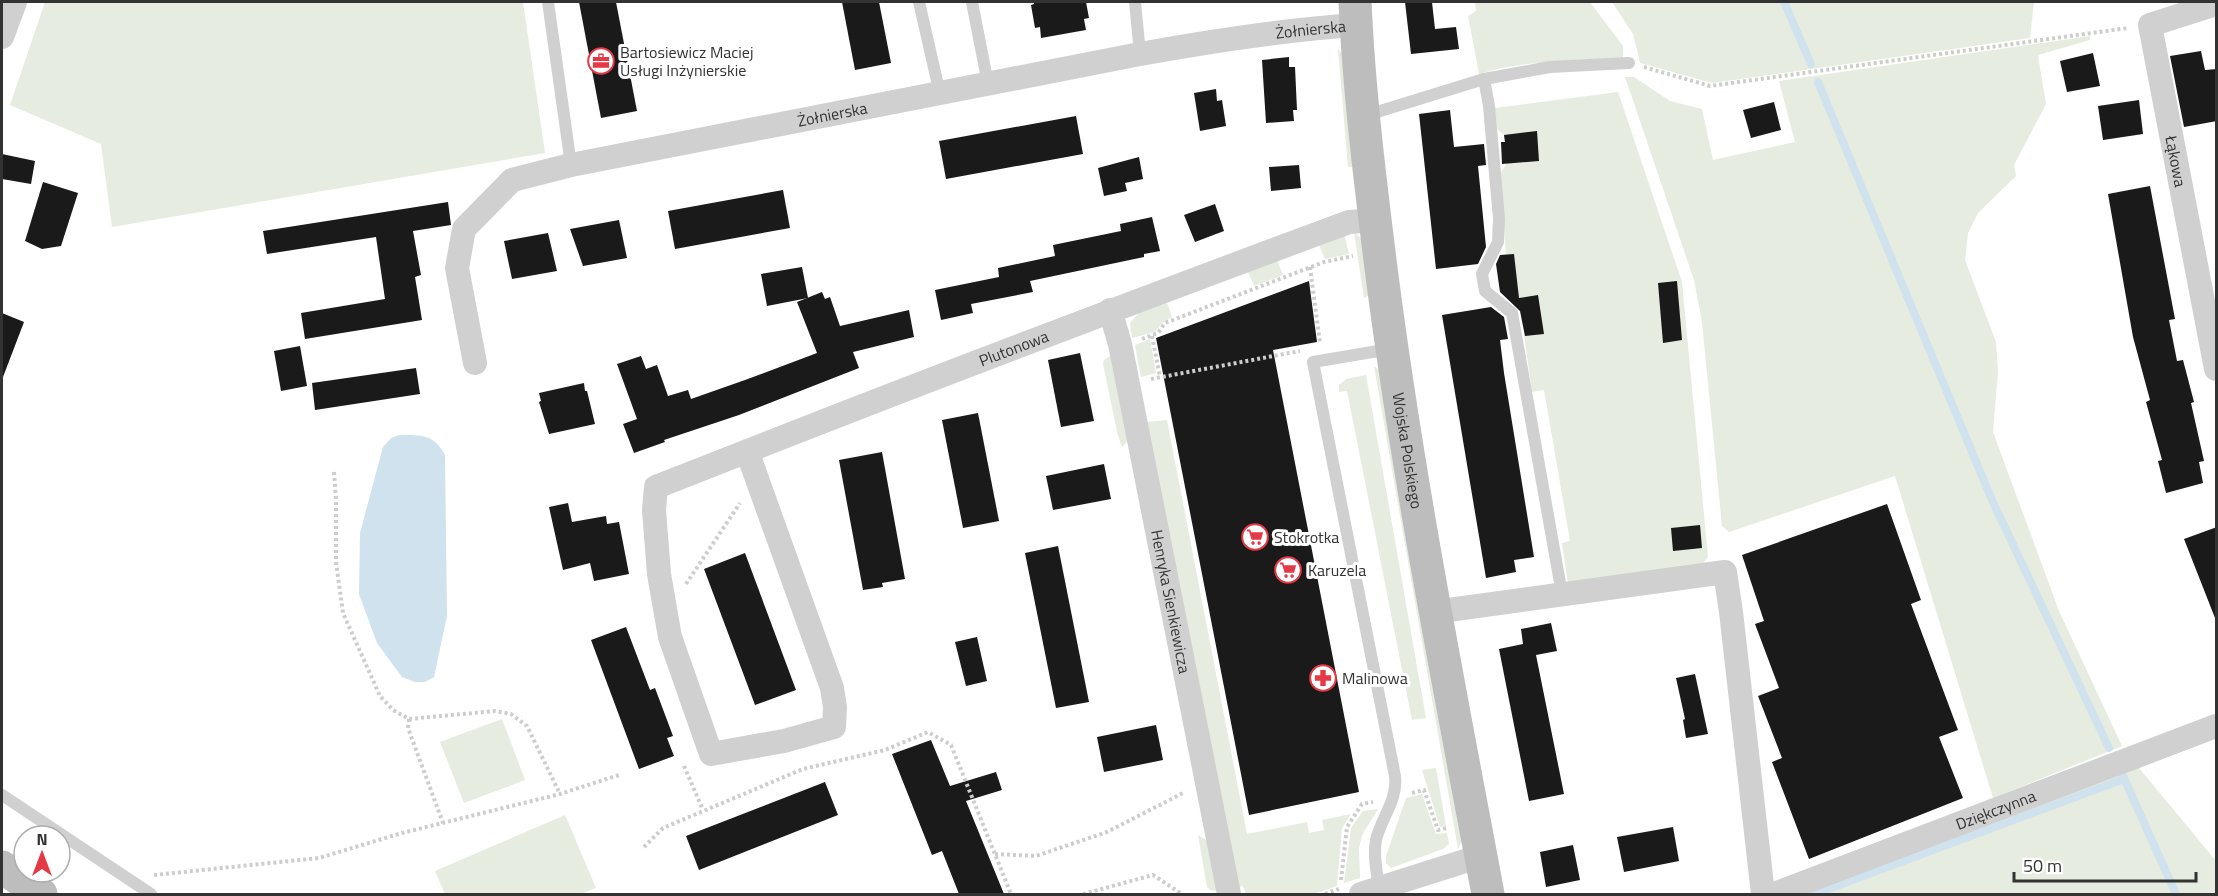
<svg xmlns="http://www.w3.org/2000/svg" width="2218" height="896" font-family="'Titillium Web',sans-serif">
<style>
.green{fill:#e6ecdf}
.water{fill:#cfe2ee}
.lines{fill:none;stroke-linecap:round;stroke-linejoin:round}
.stream{stroke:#cfe2ee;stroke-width:8}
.building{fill:#1a1a1a}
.path{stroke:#cdcdcd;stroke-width:4;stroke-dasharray:3 3;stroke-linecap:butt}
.lane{stroke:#d0d0d0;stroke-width:12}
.street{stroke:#d0d0d0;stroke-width:24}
.secondary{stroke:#bdbdbd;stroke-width:33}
.labels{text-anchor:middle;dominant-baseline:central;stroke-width:6;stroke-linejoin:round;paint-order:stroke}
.street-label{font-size:16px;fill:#333;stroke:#fff}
.poi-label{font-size:16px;fill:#333;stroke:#fff;text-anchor:start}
</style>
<rect width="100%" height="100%" fill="#fff"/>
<!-- green -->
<g class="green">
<path d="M45,2h478l22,151 -433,74 -11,-83 -91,-39z"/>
<path d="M1475,2h115l33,44v12c-47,3 -98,2 -144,16l-11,-58 8,-5z"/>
<path d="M1612,2h422l-4,36 -318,45 -72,-20 -7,-29z"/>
<path d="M2090,36v4l-52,15 8,49 -32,61 2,11 -38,37 -10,20 -3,27 31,82 2,29 -5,61 66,179 63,135 -129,52 -98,-322 -166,56 -7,-6 -20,-204 -8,-42 -69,-203h9l36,24 32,8 11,51 82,-18 -16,-61z"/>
<path d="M1338,49l5,6 12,112h-7z"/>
<path d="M1618,92l64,190 26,275 -9,11 -131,16 -6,-41 8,-2 -26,-151 -12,2 -13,-94 -13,-43 -6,-81 7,-11 -3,-28 -7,-6 -2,-21z"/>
<path d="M1344,232l5,22 -24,5 -6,-14z"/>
<path d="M1354,232l7,6 10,56 -7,4z"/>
<path d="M1277,260l6,15 -29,11 -6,-14z"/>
<path d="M1167,303l5,14 -11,7 -6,8 -23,6 -2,-15 9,-10z"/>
<path d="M1150,339l6,34 -15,4 -6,-32z"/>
<path d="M1113,354l17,84 -8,9 -4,-11 -15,-72 1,-4z"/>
<path d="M1374,366l5,4 83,471 -4,8z"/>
<path d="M1366,375l60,343 -14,2 -65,-329 -8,1v-7l7,-6z"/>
<path d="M1167,420l80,414 60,-12 2,11 15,-3 -2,-10 29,-6 -9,14 -5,58 -24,8h-67l-3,-8 -7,1 -90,-465z"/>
<path d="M502,719l23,61 -61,23 -24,-61z"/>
<path d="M2135,763l81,98v33h-411z"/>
<path d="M1436,768l10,58 -6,1 -18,-57z"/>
<path d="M1422,794l14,40 11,-1 2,11 -6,5 -52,19 -5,-5v-7l20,-58z"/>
<path d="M1378,809l-16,26 -3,13 1,30 -16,5 7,-55 12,-17z"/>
<path d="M565,815l31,73 -16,6h-135l-10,-23z"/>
<path d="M1198,835l10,6 9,50 -7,-1 -3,-3z"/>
</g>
<!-- water -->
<path class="water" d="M399,435c22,0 35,-1 46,20l2,161 -13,61 -9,5h-10l-13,-5 -25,-34 -18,-49 1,-61 23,-86 8,-9z"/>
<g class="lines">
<!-- stream -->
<g class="stream">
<path d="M1784,2l27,62"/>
<path d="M1818,82l174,418 117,248"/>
<path d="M2123,776l53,118"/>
<path d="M1815,894l309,-115"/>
</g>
</g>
<!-- building -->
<g class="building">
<path d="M579,2h37l21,109 -36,7z"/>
<path d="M842,2h37l12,61 -36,7z"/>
<path d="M1034,2h52l3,16 -5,1 2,11 -45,8 -1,-11 -5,1 -4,-23 3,-1z"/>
<path d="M1405,2h27l3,27 21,-2 3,22 -48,5z"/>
<path d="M2201,51l4,19 12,-1v52l-33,6 -14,-71z"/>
<path d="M2093,53l7,33 -33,6 -7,-31z"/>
<path d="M1289,57v10h6l2,43h-4l1,11 -28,2 -4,-63z"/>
<path d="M1216,89l1,12 5,-1 4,26 -26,5 -6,-38z"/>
<path d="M2139,100l4,34 -40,6 -5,-34z"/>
<path d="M1774,102l7,28 -30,8 -8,-28z"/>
<path d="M1450,110l4,37 30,-3 2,21 -8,1 8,81 -8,17 -42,5 -17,-155z"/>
<path d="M1076,116l7,38 -137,25 -7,-38z"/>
<path d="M1537,131l2,30 -37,3 -1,-22h4l-1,-7z"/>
<path d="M2,154l33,7 -4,23 -29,-5z"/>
<path d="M1139,157l4,22 -18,4 2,8 -23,5 -6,-28z"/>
<path d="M1299,165l2,23 -30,3 -2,-24z"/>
<path d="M43,182l35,11 -17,53 -19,3 -17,-8z"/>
<path d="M2150,186l25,133 -6,1 8,41 6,-1 11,42 -3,1 13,58 -5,1 4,21 -37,10 -8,-32 4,-1 -16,-58 4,-2 -17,-63 -25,-143z"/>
<path d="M783,190l7,38 -115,21 -7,-38z"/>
<path d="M448,202l3,23 -38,6 8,44 -6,2 7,43 -117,19 -4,-26 84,-14 -9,-62 -109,17 -4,-23z"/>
<path d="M1215,204l9,27 -29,11 -11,-27z"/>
<path d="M1152,217l8,34 -16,3v3l-114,24 3,11 -62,12 2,9 -32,7 -6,-30 64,-13 -1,-9 57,-12 -2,-11 68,-14 -1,-7z"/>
<path d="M619,220l8,38 -44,8 -13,-37z"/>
<path d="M548,233l9,38 -45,8 -8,-38z"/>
<path d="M1514,254l5,44 19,-3 6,39 -19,2 -5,-25 -20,-19 -4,-28 4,-9z"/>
<path d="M802,267l6,31 -41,8 -6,-32z"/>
<path d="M1309,281l8,61 -44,8 86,442 -110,23 -93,-477z"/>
<path d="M1677,281l5,59 -19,3 -5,-60z"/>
<path d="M822,292l3,7 5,-2 10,29 69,-16 5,27 -61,15 6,16 -120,47 -75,25 1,2 -31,11 -11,-29 14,-5 -20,-55 24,-8 5,13 11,-4 11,31 20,-6 3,9 54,-19 72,-27 -20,-51z"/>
<path d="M1491,307l13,10 4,22 -8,1 4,33 30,184 -20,3 2,12 -30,6 -44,-263z"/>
<path d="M2,313l22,9 -21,55h-1z"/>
<path d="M300,346l7,40 -26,5 -7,-40z"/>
<path d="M1080,353l14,68 -33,6 -13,-67z"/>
<path d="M416,368l4,26 -105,16 -3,-27z"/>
<path d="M584,383l1,8h2l8,33 -46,10 -10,-32 2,-1 -2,-8z"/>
<path d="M978,413l21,108 -36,7 -21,-108z"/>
<path d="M882,452l23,127 -23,4 1,4 -20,3 -24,-130z"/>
<path d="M1104,464l7,35 -58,11 -7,-34z"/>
<path d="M568,503l4,19 34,-6 1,8 12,-2 10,52 -35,7 -4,-18 -27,7 -14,-63z"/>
<path d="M1887,504l34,96 -10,4 47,126 -19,7 24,61 -154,61 -37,-97 10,-4 -24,-62 21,-8 -24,-64 9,-3 -22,-66z"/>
<path d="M1700,525l2,23 -29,3 -2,-23z"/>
<path d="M2217,527v91h-2l-31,-79z"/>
<path d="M1058,546l31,156 -33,6 -31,-155z"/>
<path d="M745,553l51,137 -41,15 -51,-136z"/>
<path d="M1551,623l6,28 -21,4 28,139 -35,7 -30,-152 24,-5 -2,-15z"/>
<path d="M626,627l24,63 5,-2 18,48 -6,2 7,18 -35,13 -48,-129z"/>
<path d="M977,637l10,44 -21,5 -11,-44z"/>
<path d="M1695,674l13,60 -22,4 -3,-18 2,-1 -9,-41z"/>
<path d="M1156,725l7,35 -59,12 -7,-35z"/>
<path d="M931,740l19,46 46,-14 6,18 -36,11 38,93h-45l-17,-43 -10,4 -40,-101z"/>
<path d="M825,782l13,33 -139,55 -13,-34z"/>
<path d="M1673,827l6,34 -55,11 -7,-35z"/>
<path d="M1573,845l7,35 -34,7 -6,-35z"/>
</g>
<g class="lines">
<!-- path -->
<g class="path">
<path d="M1644,67l66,19 418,-58"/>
<path d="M1310,267l10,76"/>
<path d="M1152,336l8,41"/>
<path d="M1142,339l16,-6 7,-10 159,-61 29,-6"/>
<path d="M1151,379l149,-28"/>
<path d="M334,472l2,28v62l7,51 37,83 13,14 16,9 86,-8 16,3 16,12 33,68"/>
<path d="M686,584l54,-81"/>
<path d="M409,719l-1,9 35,95"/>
<path d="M684,766l19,44"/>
<path d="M1412,793l12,-3 14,40 9,-2"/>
<path d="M644,847l19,-19 140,-59 82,-19 43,-18 23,13 60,149"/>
<path d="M995,854l41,2 71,-24 78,-40"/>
<path d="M154,875l165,-17 83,-25 158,-39 59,-19"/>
<path d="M1341,880l6,-53 15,-23 11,-2"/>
<path d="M1083,894l70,-19 29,19"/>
<path d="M1325,894l14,-5"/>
</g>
<!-- lane -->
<g class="lane">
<path d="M548,2l23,163"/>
<path d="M919,2l21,92"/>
<path d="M972,2l16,82"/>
<path d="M1135,2l5,52"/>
<path d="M1484,79l5,27 10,113 -1,23 -16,32 3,17 27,22 50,281"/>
<path d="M1364,116l120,-37 66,-12 79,-4"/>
<path d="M2,795l149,99"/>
<path d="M1379,888c-2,-15 -6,-32 -3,-48 5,-22 22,-40 19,-64l-82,-414 77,-13"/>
</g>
<!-- street -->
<g class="street">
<path id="s1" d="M2216,4l-66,21 66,344"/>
<path d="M2,37l13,-35"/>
<path id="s2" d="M1110,310l10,34 109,550"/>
<path id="s3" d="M475,363l-18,-95 7,-39 48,-49 59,-15 569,-111c71,-13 143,-24 216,-29"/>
<path id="s4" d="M747,451l85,237 3,19 -1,20 -50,14 -73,13 -41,-117 -11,-63 -5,-64 2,-23c230,-91 461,-179 693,-265l26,-2"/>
<path d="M1434,612l291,-40 6,40 32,282"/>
<path d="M1361,894l120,-38"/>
<path id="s5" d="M1774,894l442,-168"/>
</g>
<!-- secondary -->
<g class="secondary">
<path id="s6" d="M1355,2c4,89 15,178 26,266 27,211 68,418 107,626"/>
<path d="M2,867l39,27"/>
</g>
</g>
<!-- icons -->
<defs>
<g id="office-ring" transform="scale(1.35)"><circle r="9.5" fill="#fff" stroke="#e63946" stroke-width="1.5"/><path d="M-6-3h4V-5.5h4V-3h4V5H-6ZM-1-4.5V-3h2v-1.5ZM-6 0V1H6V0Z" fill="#e63946"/></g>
<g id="supermarket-ring" transform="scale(1.35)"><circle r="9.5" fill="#fff" stroke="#e63946" stroke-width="1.5"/><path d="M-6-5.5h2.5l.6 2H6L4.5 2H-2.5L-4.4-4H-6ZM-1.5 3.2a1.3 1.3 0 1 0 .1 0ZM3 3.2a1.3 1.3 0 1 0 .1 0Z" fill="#e63946"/></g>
<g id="pharmacy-ring" transform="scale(1.35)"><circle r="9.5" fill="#fff" stroke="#e63946" stroke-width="1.5"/><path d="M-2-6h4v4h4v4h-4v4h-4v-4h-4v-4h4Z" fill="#e63946"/></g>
</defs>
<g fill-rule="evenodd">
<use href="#office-ring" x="601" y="61"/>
<use href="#supermarket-ring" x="1255" y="537"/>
<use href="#supermarket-ring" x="1288" y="570"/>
<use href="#pharmacy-ring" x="1323" y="678"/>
</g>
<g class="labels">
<!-- street labels -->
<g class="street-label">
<text stroke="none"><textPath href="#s3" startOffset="1018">Żołnierska</textPath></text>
<text stroke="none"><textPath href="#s3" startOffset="532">Żołnierska</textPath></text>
<text stroke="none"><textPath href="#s1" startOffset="208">Łąkowa</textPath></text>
<text stroke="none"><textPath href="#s4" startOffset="1076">Plutonowa</textPath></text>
<text stroke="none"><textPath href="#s6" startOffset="452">Wojska Polskiego</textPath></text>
<text stroke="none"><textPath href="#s2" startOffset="298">Henryka Sienkiewicza</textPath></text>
<text stroke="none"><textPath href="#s5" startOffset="237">Dziękczynna</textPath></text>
</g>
<!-- poi labels -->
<g class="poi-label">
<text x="620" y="52">Bartosiewicz Maciej<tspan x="620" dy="18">Usługi Inżynierskie</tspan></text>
<text x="1274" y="537">Stokrotka</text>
<text x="1308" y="570">Karuzela</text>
<text x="1342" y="678">Malinowa</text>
</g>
</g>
<!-- border -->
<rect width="2218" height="896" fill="none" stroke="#333333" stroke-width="6"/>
<!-- north arrow -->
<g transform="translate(42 854)"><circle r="28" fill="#ffffff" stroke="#adadad" stroke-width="1.5"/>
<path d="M0-4.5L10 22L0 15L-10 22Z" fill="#e63946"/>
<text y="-9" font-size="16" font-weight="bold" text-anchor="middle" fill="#333333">N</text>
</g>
<!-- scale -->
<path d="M2014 872v9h182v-9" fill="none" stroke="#333333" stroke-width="3"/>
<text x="2023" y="872" font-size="18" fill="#333333" stroke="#ffffff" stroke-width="4.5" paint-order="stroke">50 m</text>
</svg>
